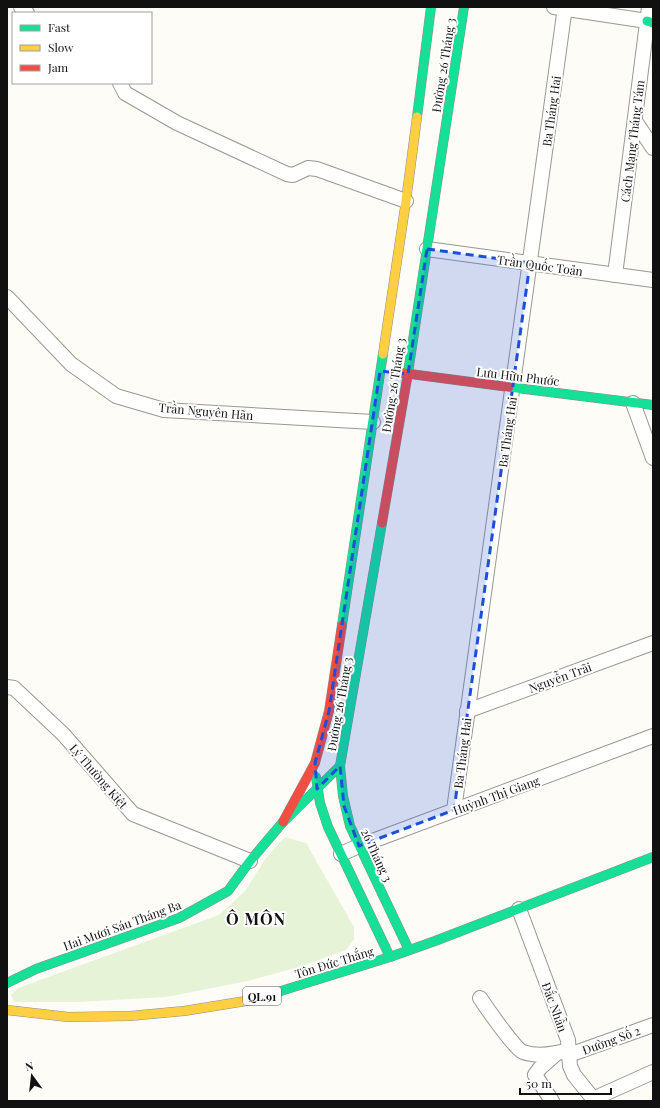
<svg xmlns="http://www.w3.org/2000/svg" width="660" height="1108" font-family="'Playfair Display',serif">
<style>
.green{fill:#e7f3d7}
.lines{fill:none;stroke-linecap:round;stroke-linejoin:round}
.street-casing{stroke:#979795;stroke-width:16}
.fast-casing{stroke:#8e8d8b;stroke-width:10}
.slow-casing{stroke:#8e8d8b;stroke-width:10}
.jam-casing{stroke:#8e8d8b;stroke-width:10}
.street{stroke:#fffffe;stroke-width:14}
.fast{stroke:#16e098;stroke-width:9}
.slow{stroke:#ffcf43;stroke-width:9}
.jam{stroke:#f24e42;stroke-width:9}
.marked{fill:#1d4ed8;fill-opacity:0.2;stroke:#1d4ed8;stroke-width:3;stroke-dasharray:8 5;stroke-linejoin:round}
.labels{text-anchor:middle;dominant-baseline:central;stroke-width:4;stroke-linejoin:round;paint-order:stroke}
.shield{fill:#fff;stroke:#585858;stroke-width:1}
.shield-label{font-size:11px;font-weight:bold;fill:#111}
.street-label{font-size:12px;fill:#111;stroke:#fff}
.district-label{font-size:16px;font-weight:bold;letter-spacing:1px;fill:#111;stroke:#fff}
</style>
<rect width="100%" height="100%" fill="#fdfcf7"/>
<!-- green -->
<path class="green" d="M285,837l21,6 48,84v12l-8,11 -47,17 -51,14 -82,16 -86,5h-66l-3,-7 7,-7 201,-73 26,-24 21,-33z"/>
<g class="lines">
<!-- street casing -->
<g class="street-casing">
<g id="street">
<path d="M21,7l6,6"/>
<path d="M554,7l93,14"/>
<path d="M120,83l5,10 52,30 110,51 6,1 15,-7 9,1 89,32"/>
<path d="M635,121l18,27"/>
<path d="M427,249l226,31"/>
<path d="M615,275l34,-268"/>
<path d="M7,297l64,67 45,32 48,14 209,12"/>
<path d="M633,403l20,55"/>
<path d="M7,687l7,1 49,46 70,80 117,47"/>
<path d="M467,711l186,-68"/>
<path d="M454,810l111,-803"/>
<path d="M341,854l18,-8 294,-110"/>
<path d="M519,909l49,131 2,26 4,9 21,26"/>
<path d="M480,998c6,9 35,51 43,54 14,5 32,2 46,-2"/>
<path d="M569,1055l84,-30"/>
<path d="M593,1099l60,-27"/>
<path d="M552,1101l-17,-26 5,-7 17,-15"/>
</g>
</g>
<!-- fast casing -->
<g class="fast-casing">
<g id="fast">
<path d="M647,21l6,2"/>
<path d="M417,117l14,-110"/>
<path d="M407,379l57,-372"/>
<path d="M509,387l144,18"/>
<path d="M382,523l-42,243 3,30 7,30 59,124"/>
<path d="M342,625l41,-271"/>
<path d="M316,777l4,26 8,24 62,130"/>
<path d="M7,983l29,-14 143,-51 49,-27 22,-30 33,-39 57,-56"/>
<path d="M252,1000l138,-43 45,-16 218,-84"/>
</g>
</g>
<!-- slow casing -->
<g class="slow-casing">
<g id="slow">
<path d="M383,354l23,-153 11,-84"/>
<path d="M7,1010l61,7 62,-1 54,-5 68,-11"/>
</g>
</g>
<!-- jam casing -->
<g class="jam-casing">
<g id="jam">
<path d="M395,372l114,15"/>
<path d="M382,523l25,-144"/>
<path d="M283,822l32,-59 14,-52 13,-86"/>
</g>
</g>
<!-- street -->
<use href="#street" class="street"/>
<!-- fast -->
<use href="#fast" class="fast"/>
<!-- slow -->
<use href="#slow" class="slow"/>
<!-- jam -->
<use href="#jam" class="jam"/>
</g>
<!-- marked area -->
<path class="marked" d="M427,249l103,14 -76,547 -95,36 -15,-40 -4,-40 -23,23 -2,-26 14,-52 51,-340 28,3z"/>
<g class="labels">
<!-- shield labels -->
<rect class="shield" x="243" y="987" width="38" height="18" rx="3"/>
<g class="shield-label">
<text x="262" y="996">QL.91</text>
</g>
<!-- street labels -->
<g class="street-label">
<text transform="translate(443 65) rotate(-81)">Đường 26 Tháng 3</text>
<text transform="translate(551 111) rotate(-82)">Ba Tháng Hai</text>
<text transform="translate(632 141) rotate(-83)">Cách Mạng Tháng Tám</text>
<text transform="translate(540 265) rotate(8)">Trần Quốc Toản</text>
<text transform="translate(518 376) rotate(7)">Lưu Hữu Phước</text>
<text transform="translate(393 385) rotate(-81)">Đường 26 Tháng 3</text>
<text transform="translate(206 411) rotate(5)">Trần Nguyên Hãn</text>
<text transform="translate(507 432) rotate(-82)">Ba Tháng Hai</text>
<text transform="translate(560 677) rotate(-20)">Nguyễn Trãi</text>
<text transform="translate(339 704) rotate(-80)">Đường 26 Tháng 3</text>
<text transform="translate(462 753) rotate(-83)">Ba Tháng Hai</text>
<text transform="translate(99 776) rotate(49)">Lý Thường Kiệt</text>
<text transform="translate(496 795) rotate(-20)">Huỳnh Thị Giang</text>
<text transform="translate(377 855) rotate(65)">26 Tháng 3</text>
<text transform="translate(122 925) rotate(-20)">Hai Mươi Sáu Tháng Ba</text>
<text transform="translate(334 962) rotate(-17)">Tôn Đức Thắng</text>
<text transform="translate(555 1007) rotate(70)">Đắc Nhẫn</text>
<text transform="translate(611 1040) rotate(-20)">Đường Số 2</text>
</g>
<!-- district labels -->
<g class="district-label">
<text x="256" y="918">Ô MÔN</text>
</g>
</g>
<!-- border -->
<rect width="660" height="1108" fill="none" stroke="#111111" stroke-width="16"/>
<!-- legend -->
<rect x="12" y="12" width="140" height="72" fill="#ffffff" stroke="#a0a0a0"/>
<rect x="20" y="25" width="20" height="6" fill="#16e098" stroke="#a0a0a0"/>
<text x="48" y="32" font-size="12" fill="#111111">Fast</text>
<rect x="20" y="45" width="20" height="6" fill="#ffcf43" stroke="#a0a0a0"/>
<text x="48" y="52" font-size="12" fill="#111111">Slow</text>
<rect x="20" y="65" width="20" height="6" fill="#f24e42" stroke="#a0a0a0"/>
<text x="48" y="72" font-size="12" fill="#111111">Jam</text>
<!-- north arrow -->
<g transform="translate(32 1076) rotate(345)" stroke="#ffffff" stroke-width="3" paint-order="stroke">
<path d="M0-3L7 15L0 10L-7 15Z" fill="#111111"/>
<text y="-6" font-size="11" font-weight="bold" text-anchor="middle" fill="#111111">N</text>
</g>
<!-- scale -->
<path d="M520 1088v6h91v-6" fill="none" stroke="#111111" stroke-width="2"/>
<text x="526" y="1088" font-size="12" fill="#111111" stroke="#ffffff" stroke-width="3" paint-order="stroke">50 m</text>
</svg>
